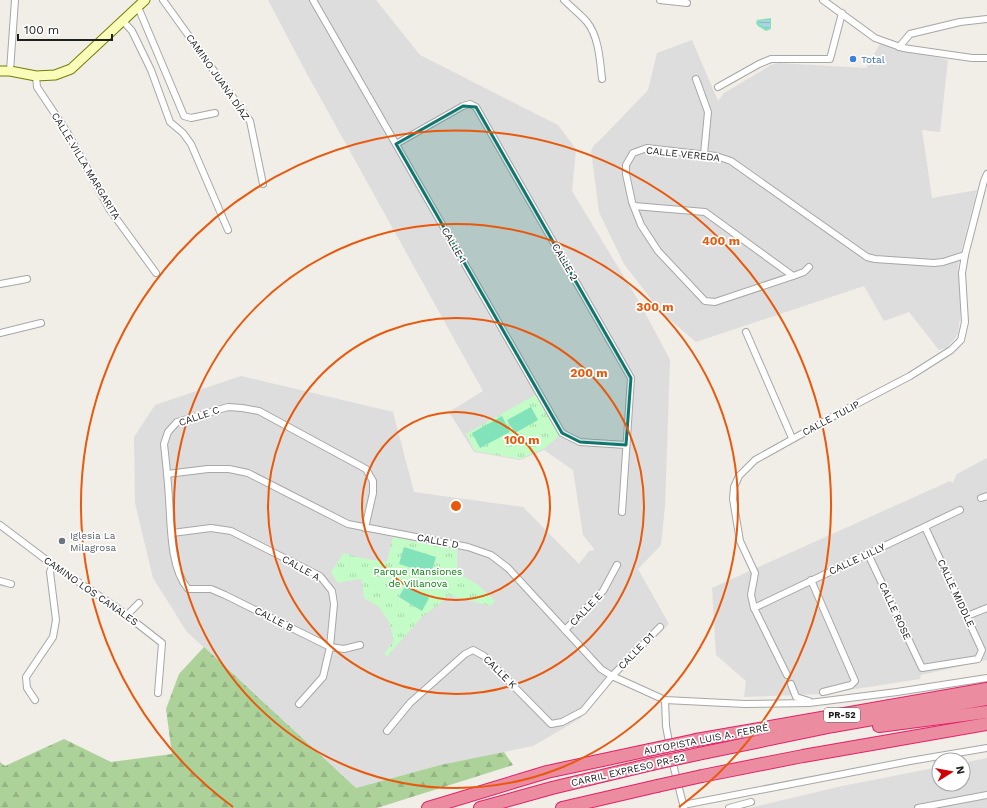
<svg xmlns="http://www.w3.org/2000/svg" width="987" height="808" font-family="'Work Sans',sans-serif">
<style>
.residential{fill:#dedddd}
.forest{fill:url(#forest-firs)}
.park{fill:url(#park-tufts)}
.pitch{fill:#82e3bb}
.water{fill:url(#water-rules)}
.lines{fill:none;stroke-linecap:round;stroke-linejoin:round}
.street-casing{stroke:#a7a7a7;stroke-width:8}
.secondary-casing{stroke:#737e01;stroke-width:11}
.highway-casing{stroke:#e22167;stroke-width:14}
.street{stroke:#fff;stroke-width:6}
.secondary{stroke:#fafcba;stroke-width:9}
.highway{stroke:#eb8ca0;stroke-width:12}
.highway-bridge-casing{stroke:#e22167;stroke-width:14;stroke-linecap:butt}
.highway-bridge{stroke:#eb8ca0;stroke-width:12}
.marked{fill:#0f766e;fill-opacity:0.2;stroke:#0f766e;stroke-width:3;stroke-linejoin:round}
.ring{fill:none;stroke:#e8590c;stroke-width:2}
.shop-dot{fill:#3f7fe0;stroke:#fff;stroke-width:1.5}
.worship-dot{fill:#6b7280;stroke:#fff;stroke-width:1.5}
.labels{text-anchor:middle;dominant-baseline:central;stroke-width:3.5;stroke-linejoin:round;paint-order:stroke}
.shield{fill:#fff;stroke:#636363;stroke-width:1}
.shield-label{font-size:9px;font-weight:bold;fill:#202020}
.shop-label{font-size:10px;fill:#366cbe;stroke:#fff;text-anchor:start}
.street-label{font-size:10px;fill:#202020;stroke:#fff}
.worship-label{font-size:10px;fill:#5b616d;stroke:#fff;text-anchor:start}
.park-label{font-size:10px;fill:#08850f;stroke:#fff}
.centre{fill:#e8590c;stroke:#fff;stroke-width:2}
.ring-label{font-size:12px;text-anchor:middle;font-weight:bold;fill:#e8590c;stroke:#fff;stroke-width:3.5;stroke-linejoin:round;paint-order:stroke}
</style>
<defs>
<pattern id="forest-firs" width="22" height="20" patternUnits="userSpaceOnUse"><rect width="22" height="20" fill="#acd29a"/><path d="M5 1l3.5 6h-7zM16 11l3.5 6h-7z" fill="#94b484"/></pattern>
<pattern id="park-tufts" width="24" height="20" patternUnits="userSpaceOnUse"><rect width="24" height="20" fill="#c3fcc6"/><path d="M3 7l-1-3M5 7V3M7 7l1-3M15 17l-1-3M17 17v-4M19 17l1-3" fill="none" stroke="#a7d8aa"/></pattern>
<pattern id="water-rules" width="6" height="5" patternUnits="userSpaceOnUse"><rect width="6" height="5" fill="#a6d4e0"/><path d="M0 2.5h6" fill="none" stroke="#8fb6c0"/></pattern>
</defs>
<rect width="100%" height="100%" fill="#f1ede7"/>
<!-- residential -->
<g class="residential">
<path d="M268,0h108l44,55 138,70 18,24 -4,42 69,114 29,55 -5,146 -4,39 -23,24 31,55 -60,58 -28,36 -48,28 -93,19 -84,23 -169,-156 -34,-54 -18,-75 -1,-66 21,-32 86,-29 152,36 21,80 109,15 56,57 10,-13 6,-1 -12,-15 -10,-65 -29,-20 -24,10 -46,-8 -25,-40 34,-21 -177,-319z"/>
<path d="M692,40l26,61 6,-8 47,-28 7,-2 88,5 14,-24 68,16 -8,72 -18,-2 10,68 45,-8 -19,74 3,46 -3,24 -11,14 -8,2 -30,-38 -25,9 -20,-35 -168,56 -35,-30 -37,-48 -25,-52 -8,-61 3,-6 8,-7 46,-48 9,-37z"/>
<path d="M987,458v202l-66,15 -1,4 -97,15 -79,3 2,-16 -30,-26 -4,-67 238,-107 3,2 4,-9z"/>
<path d="M987,758v50h-238l93,-22 97,-19v17h24v-21z"/>
</g>
<!-- forest -->
<path class="forest" d="M204,647l152,141 84,-23 64,-13 9,13 -136,43h-377v-46l5,4 59,-27 47,23 61,-8 -6,-45 13,-35z"/>
<!-- park -->
<g class="park">
<path d="M537,394l24,40 -16,14 -25,11 -45,-8 -9,-17z"/>
<path d="M393,537l64,13v23l20,11 18,17 -5,5 -42,-11 -10,10 -16,12 -35,39 -3,-2 10,-13 -5,-19 -10,-15 -15,-9 -2,-18 -3,-1 -21,4 -7,-11 13,-19 17,5 26,4z"/>
</g>
<!-- pitch -->
<g class="pitch">
<path d="M771,18v11l-5,2 -8,-5 -2,-3 1,-3z"/>
<path d="M531,407l7,13 -23,13 -8,-13z"/>
<path d="M502,416l8,16 -30,16 -8,-15z"/>
<path d="M404,547l32,10 -5,17 -32,-10z"/>
<path d="M406,585l23,13 -7,13 -23,-14z"/>
</g>
<!-- water -->
<path class="water" d="M770,20v7l-4,1 -7,-4v-3z"/>
<g class="lines">
<!-- street casing -->
<g class="street-casing">
<g id="street">
<path d="M163,0l87,121 13,63"/>
<path d="M313,0l249,433 18,9 46,3"/>
<path d="M564,0c7,7 16,14 23,22 12,15 13,39 15,57"/>
<path d="M660,0l27,3"/>
<path d="M823,0l52,38 28,10 69,10h15"/>
<path d="M138,7l46,109 7,2 24,-5"/>
<path d="M123,21l9,10 19,39 19,52 13,11 8,11 37,86"/>
<path d="M899,47l11,-13 50,-12 27,-3"/>
<path d="M10,71l5,-71"/>
<path d="M36,76l1,11 30,45 43,78 46,63"/>
<path d="M696,79l12,33 -4,42"/>
<path d="M718,87l41,-23 12,-5h59l12,-46"/>
<path d="M396,144l67,-38 7,-2 6,3 155,271 -9,134"/>
<path d="M634,206l71,6 88,64"/>
<path d="M809,267l-5,5 -8,3 -81,27 -10,-1 -47,-50 -17,-26 -9,-23 -6,-28v-9l7,-12 14,-5 69,8 15,5 136,96 8,2 59,4 9,-1 22,-7"/>
<path d="M0,284l27,-5"/>
<path d="M746,332l46,106"/>
<path d="M0,333l41,-10"/>
<path d="M167,474l41,-5h21l19,4 100,51 120,23 23,8 17,13 93,101 11,7 53,24 80,4 64,-1 88,-11 90,-14"/>
<path d="M981,498l6,-2"/>
<path d="M0,525l53,40 63,42 46,36 -4,50"/>
<path d="M172,533l39,-5 20,3 89,45 12,15 2,13 -4,43 -7,30 -24,27"/>
<path d="M868,554l54,114 56,-9 4,-9 -57,-123"/>
<path d="M811,580l44,101 -4,4 -28,7"/>
<path d="M0,581l11,3"/>
<path d="M754,608l206,-98"/>
<path d="M127,615l12,-12"/>
<path d="M967,616l20,-8"/>
<path d="M565,630l38,-39 14,-26"/>
<path d="M360,645l-16,4 -14,-2 -105,-52 -14,-6h-23c-18,-21 -17,-63 -19,-90 -1,-18 -3,-37 -5,-55l4,-12 9,-10 51,-15 14,1 17,3 107,58 7,12v12l-8,35"/>
<path d="M787,675l-33,-67 -3,-13 4,-22 -15,-32 -7,-42 1,-12 5,-11 16,-16 88,-49 67,-35 41,-26 10,-10 4,-18 -3,-49 3,-18 19,-74 3,-7"/>
<path d="M791,684l5,13 13,4"/>
<path d="M35,700l-8,-12 -1,-11 27,-40 3,-17 -6,-48 3,-7"/>
<path d="M665,700l1,26 7,38 11,44"/>
<path d="M387,731l23,-28 55,-49 8,-4 11,6 67,68 11,-2 21,-11 29,-35 48,-49"/>
<path d="M683,805l227,-44 77,-13"/>
<path d="M729,808l22,-6"/>
<path d="M918,808l69,-13"/>
</g>
</g>
<!-- secondary casing -->
<g class="secondary-casing">
<path id="secondary" d="M0,71h10l26,5 19,-1 16,-6 74,-69"/>
</g>
<!-- highway casing -->
<g class="highway-casing">
<g id="highway">
<path d="M879,726l108,-14"/>
<path d="M696,740l291,-51"/>
<path d="M698,754l135,-28 154,-27"/>
<path d="M702,776l101,-20 184,-32"/>
<path d="M428,808l119,-36 102,-22"/>
<path d="M480,808l72,-20 100,-24"/>
<path d="M562,808l95,-22"/>
</g>
</g>
<!-- street -->
<use href="#street" class="street"/>
<!-- secondary -->
<use href="#secondary" class="secondary"/>
<!-- highway -->
<use href="#highway" class="highway"/>
<!-- highway-bridge casing -->
<g class="highway-bridge-casing">
<g id="highway-bridge">
<path d="M649,750l47,-10"/>
<path d="M652,764l46,-10"/>
<path d="M657,786l45,-10"/>
</g>
</g>
<!-- highway-bridge -->
<use href="#highway-bridge" class="highway-bridge"/>
</g>
<!-- marked area -->
<path class="marked" d="M463,106l13,1 155,271 -5,67 -46,-3 -18,-9 -166,-289z"/>
<!-- distance rings -->
<g class="ring">
<circle cx="456" cy="506" r="94"/>
<circle cx="456" cy="506" r="188"/>
<circle cx="456" cy="506" r="282"/>
<path d="M233 807A375 375 0 1 1 679 807"/>
</g>
<!-- markers -->
<circle class="shop-dot" cx="853" cy="59" r="4"/>
<circle class="worship-dot" cx="62" cy="541" r="4"/>
<g class="labels">
<!-- shield labels -->
<rect class="shield" x="824" y="708" width="36" height="14" rx="3"/>
<g class="shield-label">
<text x="842" y="715">PR-52</text>
</g>
<!-- shop labels -->
<g class="shop-label">
<text x="861" y="59">Total</text>
</g>
<!-- street labels -->
<g class="street-label">
<text transform="translate(218 77) rotate(55)">CAMINO JUANA DÍAZ</text>
<text transform="translate(683 154) rotate(6)">CALLE VEREDA</text>
<text transform="translate(86 166) rotate(59)">CALLE VILLA MARGARITA</text>
<text transform="translate(454 245) rotate(60)">CALLE 1</text>
<text transform="translate(565 262) rotate(60)">CALLE 2</text>
<text transform="translate(199 416) rotate(-19)">CALLE C</text>
<text transform="translate(831 418) rotate(-28)">CALLE TULIP</text>
<text transform="translate(438 541) rotate(11)">CALLE D</text>
<text transform="translate(857 559) rotate(-25)">CALLE LILLY</text>
<text transform="translate(301 568) rotate(29)">CALLE A</text>
<text transform="translate(91 591) rotate(35)">CAMINO LOS CANALES</text>
<text transform="translate(956 593) rotate(65)">CALLE MIDDLE</text>
<text transform="translate(586 609) rotate(-46)">CALLE E</text>
<text transform="translate(895 611) rotate(65)">CALLE ROSE</text>
<text transform="translate(274 619) rotate(27)">CALLE B</text>
<text transform="translate(636 651) rotate(-46)">CALLE D1</text>
<text transform="translate(500 672) rotate(45)">CALLE K</text>
<text transform="translate(706 739) rotate(-11)">AUTOPISTA LUIS A. FERRÉ</text>
<text transform="translate(628 770) rotate(-13)">CARRIL EXPRESO PR-52</text>
</g>
<!-- worship labels -->
<g class="worship-label">
<text x="70" y="535">Iglesia La<tspan x="70" dy="12">Milagrosa</tspan></text>
</g>
<!-- park labels -->
<g class="park-label">
<text x="418" y="571">Parque Mansiones<tspan x="418" dy="12">de Villanova</tspan></text>
</g>
</g>
<circle cx="456" cy="506" r="6" class="centre"/>
<g class="ring-label">
<text x="721" y="245">400 m</text>
<text x="655" y="311">300 m</text>
<text x="589" y="377">200 m</text>
<text x="522" y="444">100 m</text>
</g>
<!-- north arrow -->
<g transform="translate(951 772) rotate(79)"><circle r="19" fill="#ffffff" stroke="#a6a6a6"/>
<path d="M0-3L7 15L0 10L-7 15Z" fill="#d10004"/>
<text y="-6" font-size="11" font-weight="bold" text-anchor="middle" fill="#202020">N</text>
</g>
<!-- scale -->
<path d="M18 34v6h94v-6" fill="none" stroke="#202020" stroke-width="2"/>
<text x="24" y="34" font-size="12" fill="#202020" stroke="#ffffff" stroke-width="3" paint-order="stroke">100 m</text>
</svg>
